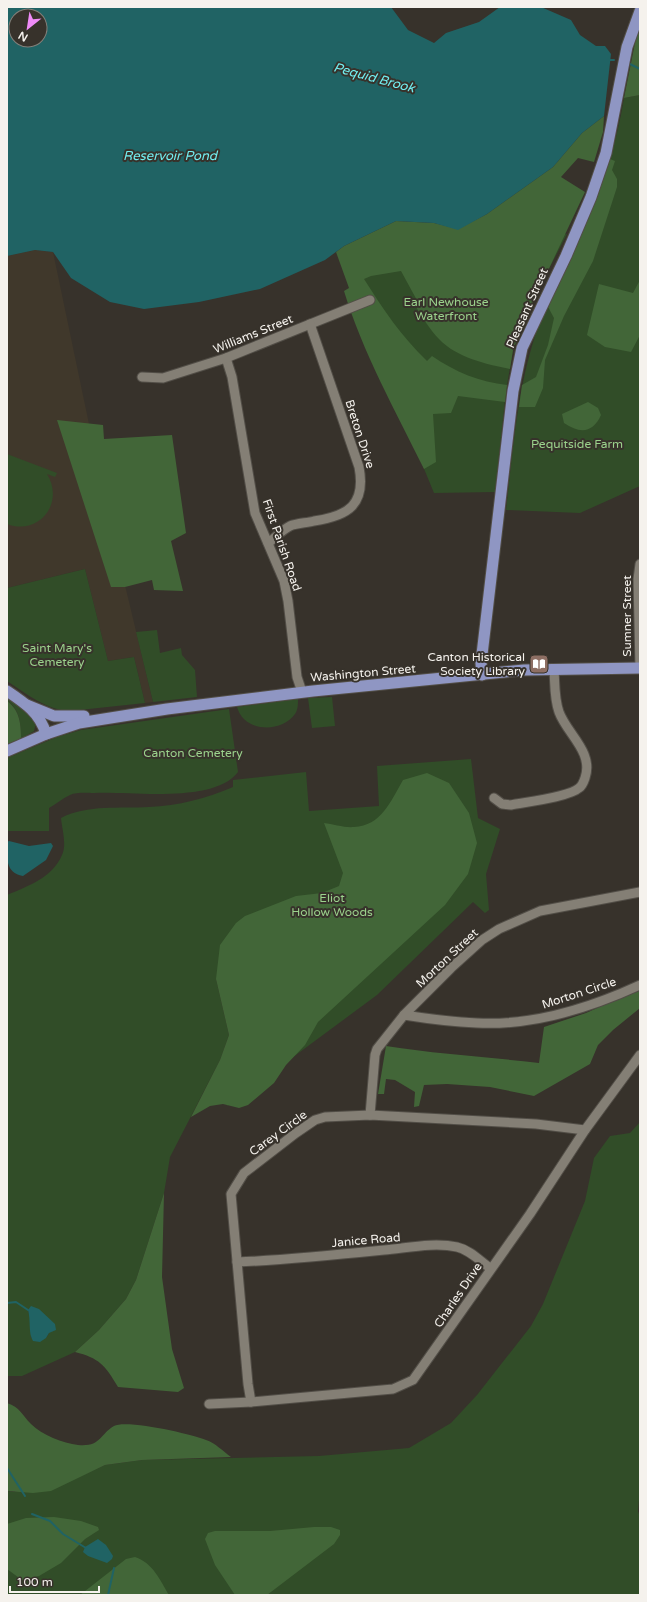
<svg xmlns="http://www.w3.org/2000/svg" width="647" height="1602" font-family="'Varela Round',sans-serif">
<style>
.built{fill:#40382b}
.green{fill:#314d28;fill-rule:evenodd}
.forest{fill:#426638}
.water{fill:#206364;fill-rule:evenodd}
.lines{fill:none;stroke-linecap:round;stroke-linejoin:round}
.stream{stroke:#206364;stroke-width:2}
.minor-casing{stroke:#524e47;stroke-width:11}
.major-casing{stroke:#524e47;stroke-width:13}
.minor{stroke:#847f75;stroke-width:9}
.major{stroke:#8f96c3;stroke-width:11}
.labels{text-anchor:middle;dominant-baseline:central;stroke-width:4;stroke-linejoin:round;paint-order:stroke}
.park-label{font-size:12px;fill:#9bd28c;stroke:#37322b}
.street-label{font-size:12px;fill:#f5f2ed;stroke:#37322b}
.poi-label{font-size:12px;fill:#f5f2ed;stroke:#37322b;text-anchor:end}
.water-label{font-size:13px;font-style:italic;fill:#72eff1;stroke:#37322b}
</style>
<rect width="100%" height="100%" fill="#37322b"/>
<!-- built -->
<path class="built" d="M35,250l18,2 54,258 46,192 -8,1 -11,-46 -26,4 -23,-92 -78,19v-332z"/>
<!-- green -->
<g class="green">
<path d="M640,95v391l-60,27 -74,-3c7,-59 11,-120 30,-177 12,-38 33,-74 50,-110 18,-40 31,-82 38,-125z"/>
<path d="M567,234l-28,54 -26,62 -7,41 -11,101 -61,1 -79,-192 -3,-54z"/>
<path d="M7,454l50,19 -2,4 -8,-3c18,29 -8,62 -40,50z"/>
<path d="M85,569l23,92 26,-4 11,46 -75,8c-24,-1 -43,-17 -63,-30v-93z"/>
<path d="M157,630l3,23 21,-5 1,7 13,15 2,27 -44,5 -17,-70z"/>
<path d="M332,697l3,29 -23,2 -4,-30z"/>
<path d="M7,698l22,15 7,10 -2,8 -13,8c0,-14 -1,-30 -14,-38z"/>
<path d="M298,699c0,5 0,11 -3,15 -13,19 -51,19 -58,-7z"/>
<path d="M229,709l9,63c-24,32 -107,19 -144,21 -7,0 -18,-1 -24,2 -7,3 -14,9 -21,13v23h-42v-73l50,-21 24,-7z"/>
<path d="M471,759l7,59 22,11 -14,45 3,36 -4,3 -12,-11 -96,93 -150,111 24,-56 -35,-71 13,56 -9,25 -50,97 -6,36 -28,87 -10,19 -27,31 -24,22 -53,24h-15v-481c21,-9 45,-17 55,-40 5,-10 0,-26 -1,-37 27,-14 59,-9 88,-11 29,-1 58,-9 84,-20v-7l73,-8 3,39 70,-5 -2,-40zM28,1310l21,23 -3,5h-15v-16z"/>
<path d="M640,1122v367l-2,22 2,6v78h-633v-104l7,1 60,-13 31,-14 37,-5 177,-4 90,-8 42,-25 26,-28 54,-69 12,-22 42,-103 9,-43 16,-22 20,-3z"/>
</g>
<!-- forest -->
<g class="forest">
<path d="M640,26v69l-16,3 11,-55z"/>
<path d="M604,116l-1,16 -9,30 -16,-4 -17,19 24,15 -64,136 -8,22 -3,19c-24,-5 -53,-11 -71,-30 -9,-9 -16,-21 -23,-32l3,-3 -18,-33 -30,5 -7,3c19,30 37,57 63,82l5,-5c23,16 48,26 75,29l-2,17 -47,-6 -7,17 -18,1 3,48 -12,7c-28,-57 -62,-118 -80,-178l5,-3 -13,-36 8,-6 52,-25 38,2 24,6 29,-15 66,-47 29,-34z"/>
<path d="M610,159l5,2 -3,9 5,9v8l-24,74 -29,55 -19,44 -2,28 -8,19h-16l3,-22 14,-8 12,-32 6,-27 -7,-13 39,-84z"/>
<path d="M640,280v55l-9,17 -26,-5 -18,-12 12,-51 34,9z"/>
<path d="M588,402l10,6 3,7c-8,18 -21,19 -37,8l-2,-9z"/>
<path d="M57,420l46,5 1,14 68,-4 14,98 -15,8 12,50 -29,-1 -2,-10 -27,7h-14z"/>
<path d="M7,701c13,9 14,24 14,38l-14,5z"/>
<path d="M427,773l22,10 20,30 8,30 -9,31 -23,31 -127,117 -13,23 -19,20 -12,18 -26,22 -9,3 -16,-4 -13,2 -19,11 29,-57 9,-25 -13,-56 4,-34 16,-22 9,-7 51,-20 26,-3 17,-7 4,-13 -19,-50c9,1 21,5 30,4 27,-1 37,-26 49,-47z"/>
<path d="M640,989v19l-27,22 -15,15 -8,19 -56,32 -44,-9 -43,-3 -23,1 -5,21 -5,1 1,-15 -20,-12 -9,-1 -2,15h-6l8,-48c51,8 102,11 153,17l5,-36 42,-14z"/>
<path d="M164,1193l-2,84 10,72 12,39 -6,4 -60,-5c-13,-22 -19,-29 -43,-35l24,-22 27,-31 10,-19z"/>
<path d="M7,1403c13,4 15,12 24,21 11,11 32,19 47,21 23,2 21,-10 36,-19 12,-7 78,8 92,14 9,3 17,11 25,17l-89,3 -37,5 -54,26 -18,2 -26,-2z"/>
<path d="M54,1517l27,4 17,6 1,3 -14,9 -24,24 -22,13 -17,4 -15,-11v-45l19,-6z"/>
<path d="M314,1527h17l9,3v5l-6,9 -67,51h-32l-20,-30 -10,-26 3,-6 7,-2h55z"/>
<path d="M135,1557c18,6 25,23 34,38h-89l46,-36z"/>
</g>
<!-- water -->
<g class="water">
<path d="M7,7h384l17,23 26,13 12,-10 33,-11 21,-15h41l30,13 9,15 16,11h9l6,8 -7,62 -22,17 -29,34 -66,47 -29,16 -24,-7 -38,-2 -52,25 -19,14 -65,29 -61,13 -55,7 -34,-7 -39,-24 -18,-26 -18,-2 -28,6zM16,16h24v24h-24z"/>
<path d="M9,841l20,5 22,-3 2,3 -7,14 -23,16c-18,-3 -16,-19 -16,-34z"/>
<path d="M31,1306l8,3 16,15 1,6 -7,3 -3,5 -6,4 -7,-1c-5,-8 -2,-21 -5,-31z"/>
<path d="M98,1539l8,6 7,11 -1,3 -5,4 -19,-7 -5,-4 2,-5z"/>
</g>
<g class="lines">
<!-- stream -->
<g class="stream">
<path d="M608,60h6"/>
<path d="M628,63l12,6"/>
<path d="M7,1303l9,-1 12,8"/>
<path d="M7,1468l18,28"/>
<path d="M32,1514l18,7 13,13 23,14"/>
<path d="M108,1595l6,-27"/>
</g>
<!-- minor casing -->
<g class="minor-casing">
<g id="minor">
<path d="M226,358l6,19 23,136 29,68 4,20 9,76 5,15"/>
<path d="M142,377l21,1 63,-20 144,-58"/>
<path d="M268,543c7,-5 14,-13 22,-17 7,-3 17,-3 24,-5 35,-5 52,-17 45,-54l-49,-143"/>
<path d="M640,668l-2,-89 2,-15"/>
<path d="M494,798l8,6 9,1c15,-3 58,-8 68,-17 3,-2 5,-7 6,-10 9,-26 -18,-44 -26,-66 -5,-14 -4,-29 -5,-43"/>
<path d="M404,1015c25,4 49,7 73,8 56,3 113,-15 163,-38"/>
<path d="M370,1115l5,-60 2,-6 27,-34 47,-47 31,-28 17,-11 41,-18 100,-19"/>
<path d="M237,1262c49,-2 98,-7 147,-12 23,-2 50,-8 73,-3 13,3 23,14 33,21"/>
<path d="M251,1402l-3,-18 -17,-190 13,-21 52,-40 19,-13 10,-3 45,-2 166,9 49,6"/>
<path d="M209,1404l42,-2 142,-13 20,-9 117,-166 55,-84 55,-75"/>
</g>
</g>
<!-- major casing -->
<g class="major-casing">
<g id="major">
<path d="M482,675l-1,-12 32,-272 9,-43 44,-92 25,-59 15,-44 21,-106 13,-36"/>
<path d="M7,691c18,12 33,22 39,43"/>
<path d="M27,705l27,11h30"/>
<path d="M7,751l39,-17 33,-11 88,-14 146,-18 211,-21 116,-2"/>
</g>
</g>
<!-- minor -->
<use href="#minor" class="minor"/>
<!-- major -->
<use href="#major" class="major"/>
</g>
<!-- icons -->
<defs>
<g id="library-square" transform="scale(1)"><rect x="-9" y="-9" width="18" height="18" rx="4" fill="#8d6e63" stroke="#37322b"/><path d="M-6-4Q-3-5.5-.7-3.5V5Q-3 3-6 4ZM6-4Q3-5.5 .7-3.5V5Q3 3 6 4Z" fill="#fff"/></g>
</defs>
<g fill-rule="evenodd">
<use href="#library-square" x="539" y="664"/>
</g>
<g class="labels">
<!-- park labels -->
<g class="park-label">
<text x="446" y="302">Earl Newhouse<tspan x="446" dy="14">Waterfront</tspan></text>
<text x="577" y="444">Pequitside Farm</text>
<text x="57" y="648">Saint Mary's<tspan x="57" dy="14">Cemetery</tspan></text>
<text x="193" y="753">Canton Cemetery</text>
<text x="332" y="898">Eliot<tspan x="332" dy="14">Hollow Woods</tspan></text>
</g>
<!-- street labels -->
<g class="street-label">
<text transform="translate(527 308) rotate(-66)">Pleasant Street</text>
<text transform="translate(253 334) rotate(-22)">Williams Street</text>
<text transform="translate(360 434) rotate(72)">Breton Drive</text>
<text transform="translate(282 545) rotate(71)">First Parish Road</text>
<text transform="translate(627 616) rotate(-90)">Sumner Street</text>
<text transform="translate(363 673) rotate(-5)">Washington Street</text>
<text transform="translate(447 958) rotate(-43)">Morton Street</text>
<text transform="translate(579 993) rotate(-18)">Morton Circle</text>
<text transform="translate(278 1133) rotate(-36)">Carey Circle</text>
<text transform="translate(366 1240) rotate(-5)">Janice Road</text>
<text transform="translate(458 1295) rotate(-56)">Charles Drive</text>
</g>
<!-- poi labels -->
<g class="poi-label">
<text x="525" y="657">Canton Historical<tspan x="525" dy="14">Society Library</tspan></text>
</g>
<!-- water labels -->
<g class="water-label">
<text transform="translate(374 78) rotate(15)">Pequid Brook</text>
<text x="170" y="156">Reservoir Pond</text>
</g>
</g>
<!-- border -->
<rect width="647" height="1602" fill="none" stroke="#f5f2ed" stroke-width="16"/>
<!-- north arrow -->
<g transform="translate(28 28) rotate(210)"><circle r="19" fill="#37322b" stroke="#837f79"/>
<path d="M0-3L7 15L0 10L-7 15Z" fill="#ef8bf7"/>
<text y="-6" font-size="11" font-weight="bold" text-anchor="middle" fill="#f5f2ed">N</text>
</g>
<!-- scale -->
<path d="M10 1586v6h89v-6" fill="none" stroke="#f5f2ed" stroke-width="2"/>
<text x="16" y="1586" font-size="12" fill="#f5f2ed" stroke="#37322b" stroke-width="3" paint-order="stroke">100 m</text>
</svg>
